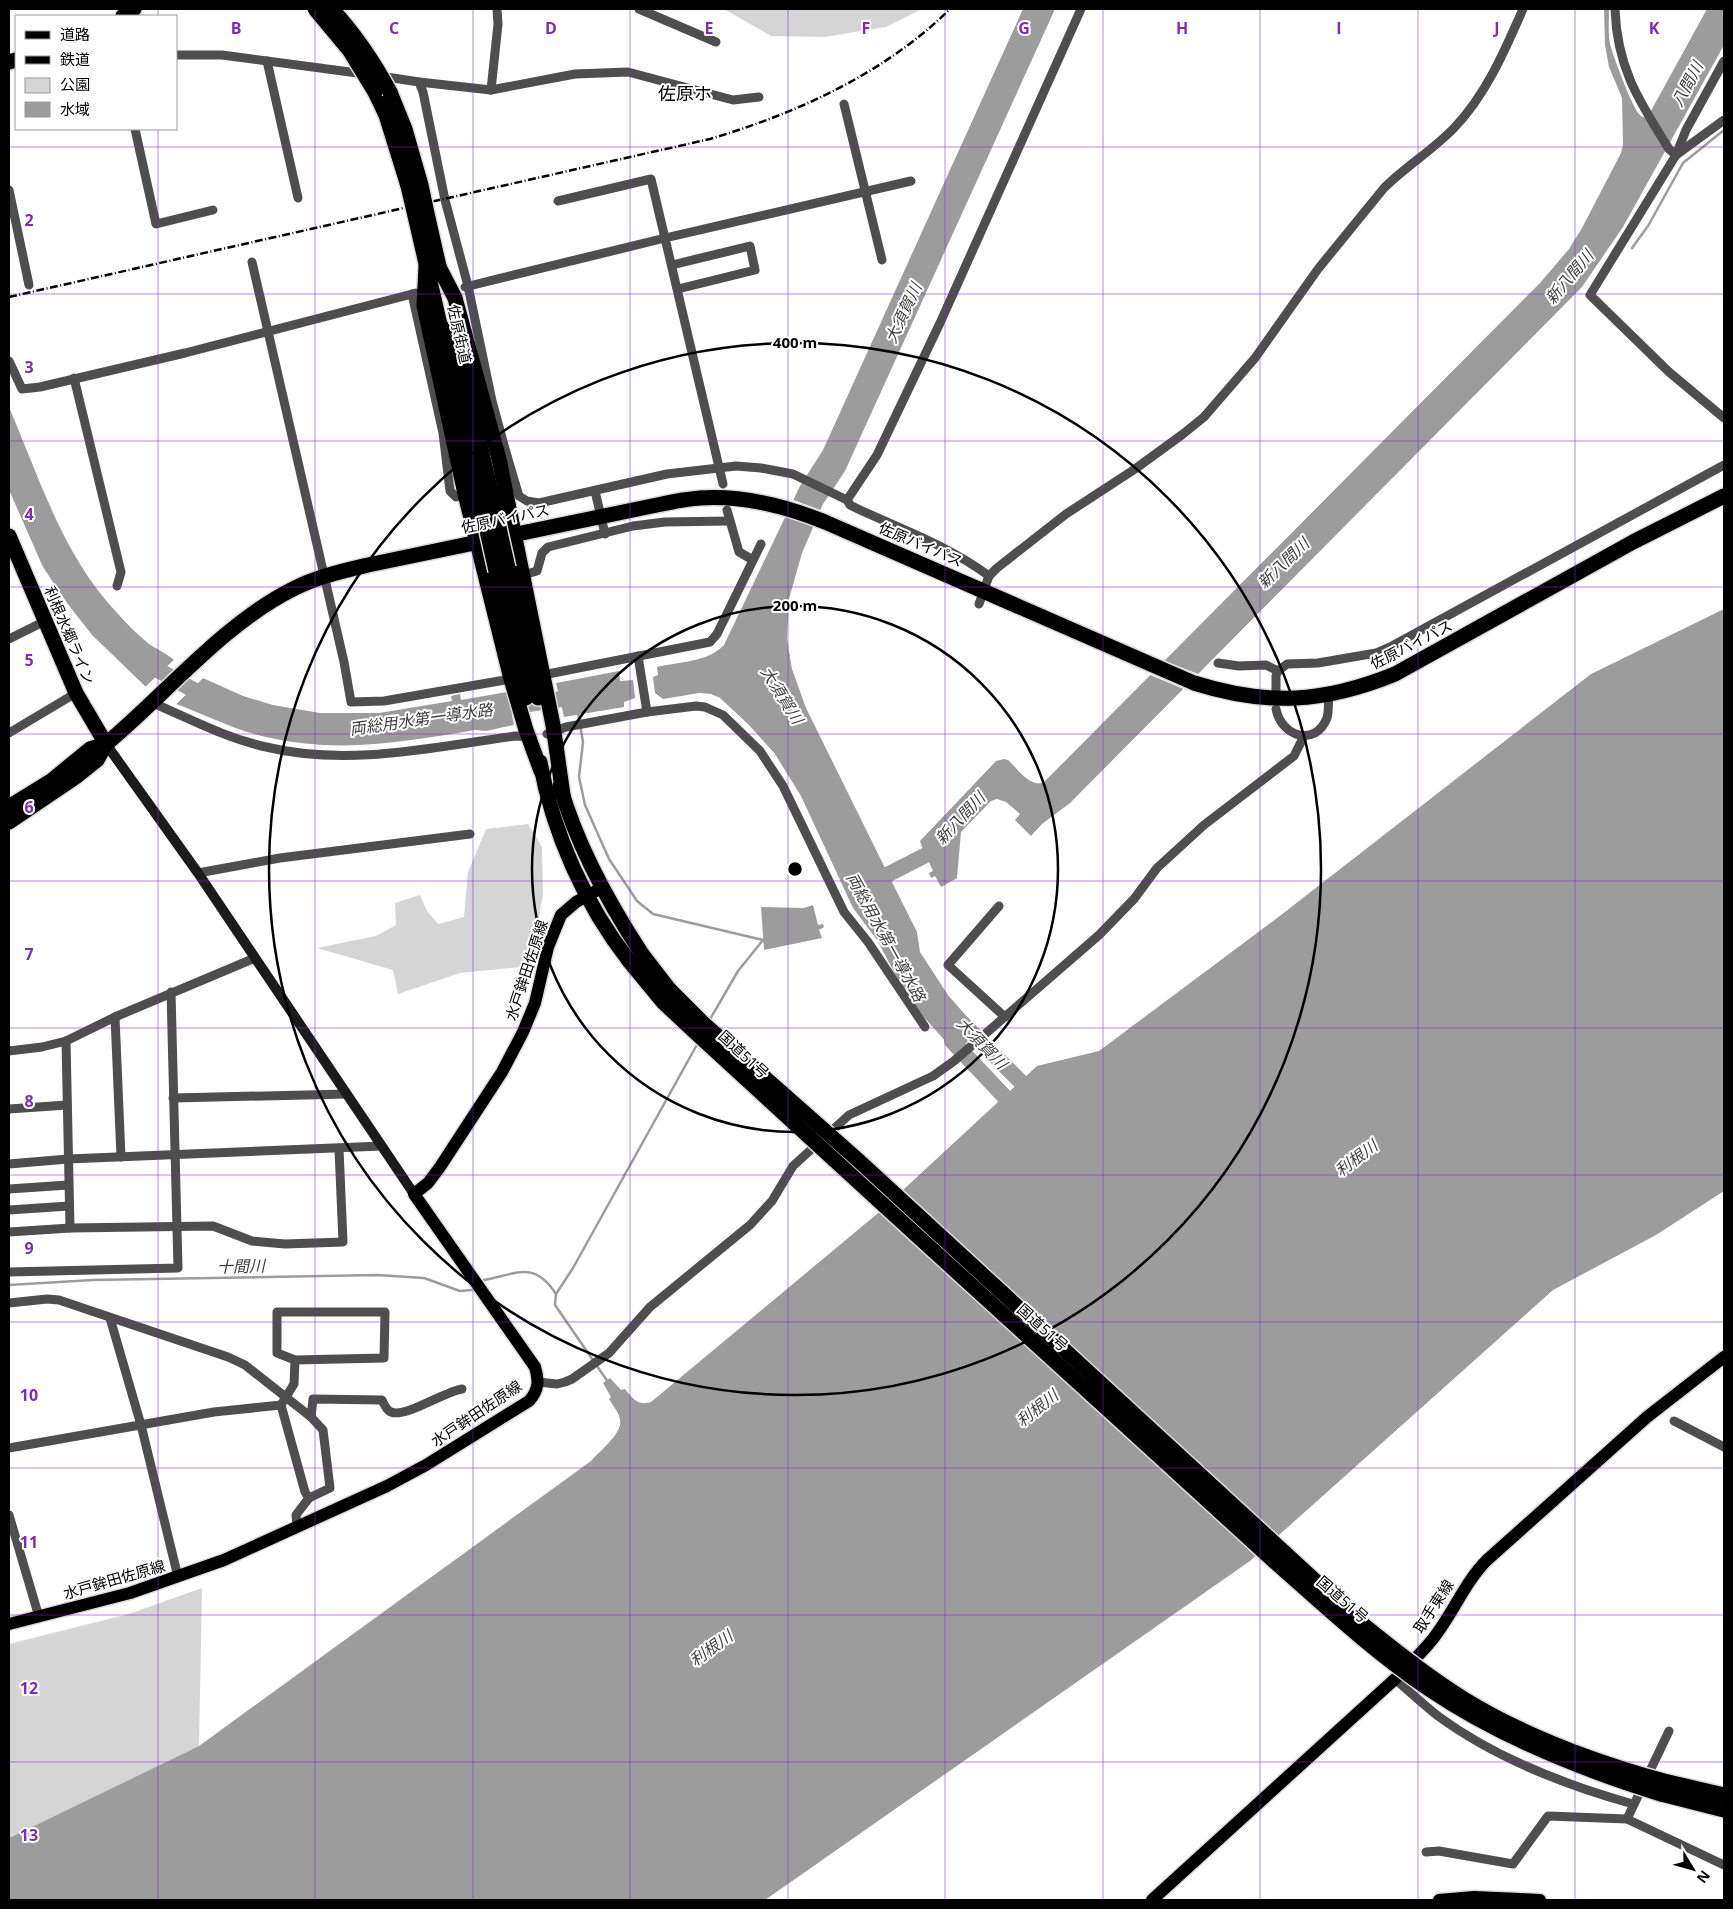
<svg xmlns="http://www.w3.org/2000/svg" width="1733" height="1909" font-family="'Open Sans','Noto Sans JP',sans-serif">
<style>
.green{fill:#d5d5d5}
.water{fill:#9c9c9c}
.pier{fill:#fff}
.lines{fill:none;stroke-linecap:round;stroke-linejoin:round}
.stream{stroke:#9c9c9c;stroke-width:2.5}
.river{stroke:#9c9c9c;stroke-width:16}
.primary-casing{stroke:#dbdbdb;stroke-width:15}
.highway-casing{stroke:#dbdbdb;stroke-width:18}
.street{stroke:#4e4e4e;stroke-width:9}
.secondary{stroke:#1b1b1b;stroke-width:10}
.primary{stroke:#000;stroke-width:12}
.highway{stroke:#000;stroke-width:15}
.rail{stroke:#000;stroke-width:2.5;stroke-dasharray:8 2.5 1 2.5;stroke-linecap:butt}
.highway-bridge-casing{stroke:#dbdbdb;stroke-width:18;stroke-linecap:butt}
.highway-bridge{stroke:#000;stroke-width:15}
.grid{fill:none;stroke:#7b2cbf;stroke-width:1;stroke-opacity:0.55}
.ring{fill:none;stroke:#000;stroke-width:2.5}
.labels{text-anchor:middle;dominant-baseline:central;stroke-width:4;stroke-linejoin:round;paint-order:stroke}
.street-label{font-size:15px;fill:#000;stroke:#fff}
.water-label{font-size:16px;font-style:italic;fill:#3d3d3d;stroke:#fff}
.quarter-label{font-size:18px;fill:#000;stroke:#fff}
.grid-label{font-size:16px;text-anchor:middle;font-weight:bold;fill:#7b2cbf;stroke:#fff;stroke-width:4;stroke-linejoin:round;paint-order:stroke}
.centre{fill:#000;stroke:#fff;stroke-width:2.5}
.ring-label{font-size:15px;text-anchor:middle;font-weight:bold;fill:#000;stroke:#fff;stroke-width:4;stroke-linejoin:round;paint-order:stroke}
</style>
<rect width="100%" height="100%" fill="#fff"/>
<!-- green -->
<g class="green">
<path d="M724,9h198l-36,18 -62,10 -53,-1z"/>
<path d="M528,824l14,23 1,48 -13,71 -70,7 -62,21 -5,-24 -76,-22 59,-12 20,-11 -1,-22 25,-8 7,16 11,13 26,-7 4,-45 18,-43z"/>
<path d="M202,1588l-3,158 -190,92v-194l120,-30z"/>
</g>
<!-- water -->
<g class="water">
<path d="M1023,9h32l-210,462 -22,33 -21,49 -13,46 -2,40 5,30 14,39 80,162 3,-1 4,7 -3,2 27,54 3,20 28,43 32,37 -25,20 -33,-37 -23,-34 -22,-41 -24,-32 -52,-112 -26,-42 -26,-29 -29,-27 -9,-4 -12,-1 -36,6 -8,-6 -2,-16 5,-2 -1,-8c22,-5 51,-5 67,-22l76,-159 23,-36z"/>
<path d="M1604,9h5c0,11 -1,24 1,35 3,11 22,64 30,71 2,2 4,2 7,3l60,-109h17v36l-101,182 -41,60 -512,516 -28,21 -11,12 -16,-16 5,-6 -14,-12 -9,-3 -6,2 -30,31 -4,46 -16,9 -6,-11 -4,2 -2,-5 4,-2 -6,-13 -18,10 -3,-6 18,-9 -4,-12 76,-80 8,-2 4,1c9,8 23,29 36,22l496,-499 29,-34 13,-21 39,-75 2,-9 -1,-46 -13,-31 -4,-22z"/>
<path d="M9,407c31,72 54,150 110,208 9,10 19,20 30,29 9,6 17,9 25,16l-28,27 -54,-52 -25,-32 -24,-36 -34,-77z"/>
<path d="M1724,609v582l-68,44 -103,55 -303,271 -485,339h-756v-62l190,-92 392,-285c8,-9 32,-28 29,-41 -1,-8 -7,-14 -11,-21l2,-2 -8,-14 7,-5 11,12 4,-1c8,10 13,17 26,13l226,-188 160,-148 62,-15 182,-136 310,-241z"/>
<path d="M619,671l1,10 13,-1 2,18 -11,4v5l-60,10 -8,-34z"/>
<path d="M203,678l40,18 30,9 47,8h59l73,-12 -1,-5 9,-2 1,6 46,-8 7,33 -28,6 -11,-1c-73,12 -135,24 -209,7 -32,-7 -60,-22 -90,-33z"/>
<path d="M813,905l5,20 5,-1 1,3 -5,3 3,8 -58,12 -3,-43 43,1z"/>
</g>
<!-- pier -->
<g class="pier">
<path d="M791,499l32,12 -8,16 -32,-11z"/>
<path d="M176,658v4l-28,27 -4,-1z"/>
<path d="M1162,660l39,15 -15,15 -38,-16z"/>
<path d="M201,676h4l-31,30v-4z"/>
</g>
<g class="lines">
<!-- stream -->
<g class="stream">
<path d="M1632,248l16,-22 35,-63 41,-33"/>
<path d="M578,713l5,29 -4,35 6,28 24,54 28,42 16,13 110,26 -25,31 -29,50"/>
<path d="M484,1280c33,-6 50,-20 72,14"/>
<path d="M9,1285l84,-5 284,-5 47,3 36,13 12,-1"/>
<path d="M608,1382l-53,-77 1,-11 17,-26 126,-227"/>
</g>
<!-- river -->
<g class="river">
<path d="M144,660l7,6 60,34"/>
<path d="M509,707l72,-11"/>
<path d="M879,879l47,-24"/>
<path d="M959,1020l77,77"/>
<path d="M952,1041l67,71"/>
</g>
<!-- primary casing -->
<g class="primary-casing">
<g id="primary">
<path d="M9,1624l121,-31 94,-33 163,-74 39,-21 103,-64c10,-11 10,-21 6,-34l-121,-173 14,-11 12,-16 62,-95 21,-40 12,-29 13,-56 13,-32 15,-13 27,-15"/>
<path d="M1152,1900l243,-221c12,-13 26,-25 37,-39 21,-26 32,-57 55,-80l160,-143 77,-60"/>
<path d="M1439,1900l35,-3 66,3"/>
</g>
</g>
<!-- highway casing -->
<g class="highway-casing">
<g id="highway">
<path d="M123,16l11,-7"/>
<path d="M9,62l7,-2"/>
<path d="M375,92l11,23 22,71"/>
<path d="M390,92l15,37 16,56"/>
<path d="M428,218l13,57"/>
<path d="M416,220l68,297"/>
<path d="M426,266l-2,40 41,188 46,185 15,51 15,41"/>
<path d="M439,267l16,31 44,161 54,266 10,70"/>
<path d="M453,327l43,187"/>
<path d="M9,536l67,157 30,51"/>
<path d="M508,568l30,130"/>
<path d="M496,571l30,127"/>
<path d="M540,762c13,71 45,143 90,200"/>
<path d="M560,786c17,60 48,116 82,168"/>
<path d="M9,807l42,-26 39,-32 16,-5"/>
<path d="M9,822l68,-46 20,-16 9,-16c60,-50 117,-120 187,-155 23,-12 50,-18 75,-24l289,-60c14,-3 29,-6 43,-7 43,-3 85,8 125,24l369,161c73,23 130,20 201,-9l238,-132 91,-46"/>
<path d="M1664,1781l60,14"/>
<path d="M1661,1794l63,16"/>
</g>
</g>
<!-- street -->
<g class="street">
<path d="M639,9l77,33"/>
<path d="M1615,9c2,59 24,92 54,140l7,6"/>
<path d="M176,55h46l143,19"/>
<path d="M267,61l31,137"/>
<path d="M1724,61l-38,69 -10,25 -86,140 79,77 55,46"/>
<path d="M380,76l39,6 4,10 22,108 23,86 24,115 15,55"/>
<path d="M419,82l72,8 84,-16 53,-2 105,28 26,-3"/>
<path d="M491,90l7,-66 -1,-15"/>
<path d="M844,104l38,156"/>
<path d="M135,129l21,95 57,-14"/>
<path d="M1676,155l48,-35"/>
<path d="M9,190l20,95"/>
<path d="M558,201l93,-22 72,305"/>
<path d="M252,262l92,400 7,40 33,-1 127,-22"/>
<path d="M672,265l78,-19 5,24 -77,19"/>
<path d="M465,287l200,-49 246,-57"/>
<path d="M412,294l31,139 7,58 6,6 9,-3"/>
<path d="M9,361l13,28 18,-2 145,-34 231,-60"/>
<path d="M74,378l47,194 -4,14"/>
<path d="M499,459l8,-3 12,40 8,5 12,2 128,-29 69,-8 25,2 32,6 54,26 30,-45 63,-132 141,-314"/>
<path d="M595,491l10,43"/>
<path d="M847,500l3,5 8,4c43,20 93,38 131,67"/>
<path d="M727,510l12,42 14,8"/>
<path d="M523,575l14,-4 5,-18 6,-6 85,-21 32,-4 64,-1"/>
<path d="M979,604l10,-28 8,-8 69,-54 69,-45 48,-35 21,-17 51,-59 63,-89 66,-81c22,-22 49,-38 70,-60 32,-33 51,-78 69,-119"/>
<path d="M9,639l36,-18"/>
<path d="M638,656l9,56"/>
<path d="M1218,663l21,3 27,-1 12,6"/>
<path d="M543,675l167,-33 7,-8 44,-90"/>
<path d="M1276,689v-13l2,-5 9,-7 31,-1 58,-10 16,-7 332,-181"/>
<path d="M153,703c37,16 73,35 113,44 83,20 167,0 249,-11l17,1"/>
<path d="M1276,709c5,27 39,39 51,9 2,-6 1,-16 2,-23"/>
<path d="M9,733l67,-40"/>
<path d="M547,734l19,-7 81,-15 49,-6 9,1 18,8 37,36 23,35 61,126 24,30 57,85"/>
<path d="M198,873l82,-15 190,-24"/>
<path d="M999,906l-51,59 57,52"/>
<path d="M115,1017l6,140"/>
<path d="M66,1041l4,187"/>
<path d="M9,1051l33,-4 24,-6 49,-24 140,-59"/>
<path d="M173,1098l174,-4"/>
<path d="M9,1109l58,-4"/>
<path d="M9,1164l59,-5 314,-13"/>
<path d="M9,1189l59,-4"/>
<path d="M9,1210l60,-4"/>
<path d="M9,1232l61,-4 143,-2 39,15 33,3 58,-2 -4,-93"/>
<path d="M9,1272l169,-4 -7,-276"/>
<path d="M9,1303l38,-4 12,1 169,57 17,8 66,52 2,-18 69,1c2,4 4,10 9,12 15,6 52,-20 71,-23"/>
<path d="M110,1318l31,107 37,152"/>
<path d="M538,1382l19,2 8,-2 7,-3 37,-26 41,-46 100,-82 22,-24 21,-35 56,-51 84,-39 21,-15 145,-126 35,-36 23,-31 47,-43 90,-69 10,-20"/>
<path d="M281,1405l24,87 4,6"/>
<path d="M1674,1421l50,26"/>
<path d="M9,1448l205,-36 67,-7 13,-21 1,-24 89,-2 1,-46h-108v41l18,7"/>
<path d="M9,1515l30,102"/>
<path d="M297,1527l-1,-12 13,-17 21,-10 -7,-58 -12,-13"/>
<path d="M1395,1679c14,12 28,25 43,37 57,42 127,69 195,88"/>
<path d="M1627,1819l97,46"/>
<path d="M1426,1852l13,-1 74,13 35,-48 79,3 42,-88"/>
</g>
<!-- secondary -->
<path class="secondary" d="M106,744l92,129 216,321"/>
<!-- primary -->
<use href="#primary" class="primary"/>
<!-- highway -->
<use href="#highway" class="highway"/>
<!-- rail -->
<path class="rail" d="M9,297l701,-158c87,-26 174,-65 240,-130"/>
<!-- highway-bridge casing -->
<g class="highway-bridge-casing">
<g id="highway-bridge">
<path d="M315,9l35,42 25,41"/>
<path d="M332,9c23,25 42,53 58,83"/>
<path d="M421,185l7,33"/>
<path d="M408,186l8,34"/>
<path d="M496,514l12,54"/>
<path d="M484,517l12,54"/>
<path d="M642,954l27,35 34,34 155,137 502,462c33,27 67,54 104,77 62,38 131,63 200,82"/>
<path d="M630,962l33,40 32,30c139,128 279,256 419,383 54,49 108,98 161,147 50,44 99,90 154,127 71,48 151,80 232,105"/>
</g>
</g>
<!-- highway-bridge -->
<use href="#highway-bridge" class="highway-bridge"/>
</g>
<!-- grid -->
<path class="grid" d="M158,9v7M315,9v1891M473,9v1891M630,9v1891M788,9v1891M945,9v1891M1103,9v1891M1260,9v1891M1418,9v1891M1575,9v1891M158,129v1771M9,147h1715M9,294h1715M9,441h1715M9,587h1715M9,734h1715M9,881h1715M9,1028h1715M9,1175h1715M9,1322h1715M9,1468h1715M9,1615h1715M9,1762h1715"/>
<!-- distance rings -->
<g class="ring">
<circle cx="795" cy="869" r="263"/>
<circle cx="795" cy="869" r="526"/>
</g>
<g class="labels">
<!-- street labels -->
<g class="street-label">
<text transform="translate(460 334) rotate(77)">佐原街道</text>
<text transform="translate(505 518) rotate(-12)">佐原バイパス</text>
<text transform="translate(921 544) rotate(23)">佐原バイパス</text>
<text transform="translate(70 635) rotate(67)">利根水郷ライン</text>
<text transform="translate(1411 644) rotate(-27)">佐原バイパス</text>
<text transform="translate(526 970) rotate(-72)">水戸鉾田佐原線</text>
<text transform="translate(744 1054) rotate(43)">国道51号</text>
<text transform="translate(1043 1327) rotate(42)">国道51号</text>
<text transform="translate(476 1413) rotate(-34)">水戸鉾田佐原線</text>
<text transform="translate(114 1579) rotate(-16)">水戸鉾田佐原線</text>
<text transform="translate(1343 1599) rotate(41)">国道51号</text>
<text transform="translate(1433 1606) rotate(-57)">取手東線</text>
</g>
<!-- water labels -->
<g class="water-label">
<text transform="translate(1687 84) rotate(-62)">八間川</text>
<text transform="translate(1569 277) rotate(-50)">新八間川</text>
<text transform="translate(903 313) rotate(-65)">大須賀川</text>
<text transform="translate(1283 563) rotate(-44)">新八間川</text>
<text transform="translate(782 695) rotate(58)">大須賀川</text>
<text transform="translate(421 719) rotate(-8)">両総用水第一導水路</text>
<text transform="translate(960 818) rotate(-47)">新八間川</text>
<text transform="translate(886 937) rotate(61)">両総用水第一導水路</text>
<text transform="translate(982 1043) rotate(46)">大須賀川</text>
<text transform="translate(1356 1158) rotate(-37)">利根川</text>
<text transform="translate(241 1266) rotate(-1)">十間川</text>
<text transform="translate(1037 1408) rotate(-39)">利根川</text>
<text transform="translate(711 1648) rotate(-36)">利根川</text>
</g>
<!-- quarter labels -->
<g class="quarter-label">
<text x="685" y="93">佐原ホ</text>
</g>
</g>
<g class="grid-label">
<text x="236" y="34">B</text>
<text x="394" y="34">C</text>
<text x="551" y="34">D</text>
<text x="709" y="34">E</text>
<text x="866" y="34">F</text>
<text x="1024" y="34">G</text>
<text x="1182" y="34">H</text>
<text x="1339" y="34">I</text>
<text x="1497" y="34">J</text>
<text x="1654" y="34">K</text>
<text x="29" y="226">2</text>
<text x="29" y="373">3</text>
<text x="29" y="520">4</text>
<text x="29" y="666">5</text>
<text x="29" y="813">6</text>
<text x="29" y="960">7</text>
<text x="29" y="1107">8</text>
<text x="29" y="1254">9</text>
<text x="29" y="1401">10</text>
<text x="29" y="1548">11</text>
<text x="29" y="1694">12</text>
<text x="29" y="1841">13</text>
</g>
<circle cx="795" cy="869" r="8" class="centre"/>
<g class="ring-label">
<text x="795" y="348">400 m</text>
<text x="795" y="611">200 m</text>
</g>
<!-- border -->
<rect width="1733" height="1909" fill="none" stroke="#000000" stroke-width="20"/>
<!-- legend -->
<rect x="15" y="15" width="162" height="115" fill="#ffffff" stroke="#999999"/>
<rect x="25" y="31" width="25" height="8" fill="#000000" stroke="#999999"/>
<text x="60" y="40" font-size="15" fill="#000000">道路</text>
<rect x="25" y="56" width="25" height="8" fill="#000000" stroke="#999999"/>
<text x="60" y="65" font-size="15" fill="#000000">鉄道</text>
<rect x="25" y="78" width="25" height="15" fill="#d5d5d5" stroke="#999999"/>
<text x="60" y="90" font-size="15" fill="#000000">公園</text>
<rect x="25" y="102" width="25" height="15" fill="#9c9c9c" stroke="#999999"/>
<text x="60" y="115" font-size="15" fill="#000000">水域</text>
<!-- north arrow -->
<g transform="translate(1693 1869) rotate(127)" stroke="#ffffff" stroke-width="4" paint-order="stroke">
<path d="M0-4L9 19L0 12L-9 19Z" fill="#000000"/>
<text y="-8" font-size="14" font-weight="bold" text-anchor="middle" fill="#000000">N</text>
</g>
</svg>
